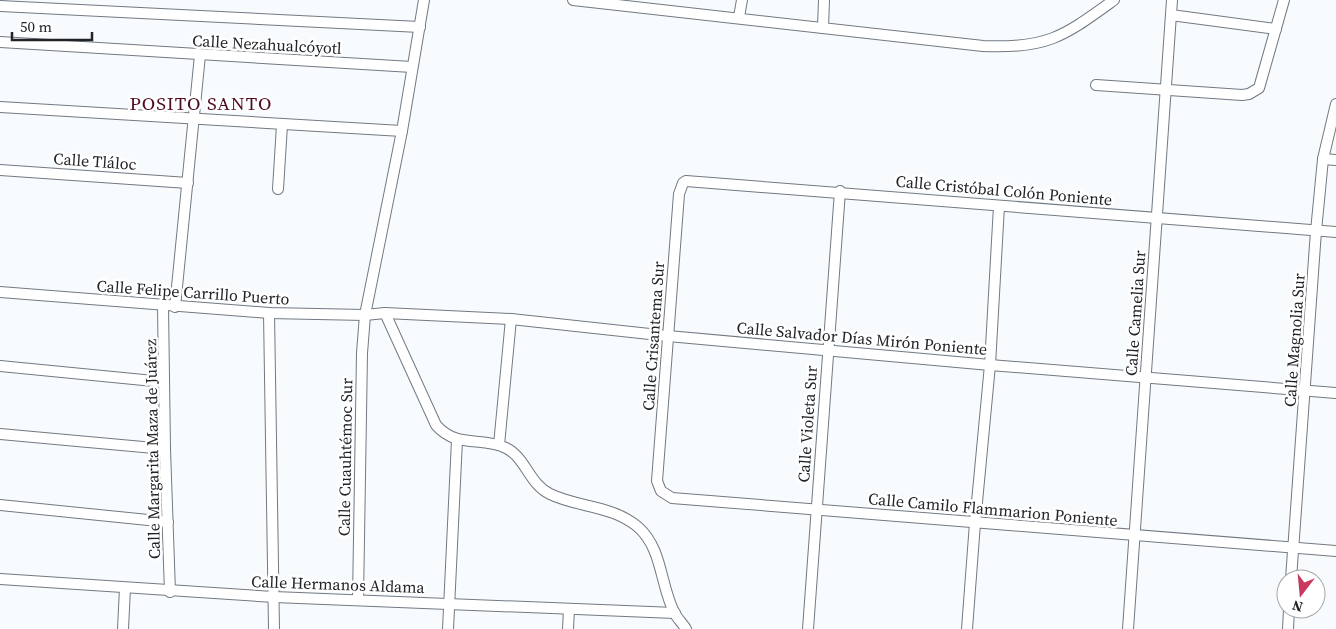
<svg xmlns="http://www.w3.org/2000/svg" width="1336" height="629" font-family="'Source Serif 4',serif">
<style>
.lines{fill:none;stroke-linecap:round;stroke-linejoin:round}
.minor-casing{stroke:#727982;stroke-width:12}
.minor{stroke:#fff;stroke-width:10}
.labels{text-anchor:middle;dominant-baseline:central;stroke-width:5;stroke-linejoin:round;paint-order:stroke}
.street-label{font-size:16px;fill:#212327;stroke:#fff}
.quarter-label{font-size:19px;letter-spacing:1px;fill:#510c21;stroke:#fff}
</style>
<rect width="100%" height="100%" fill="#f7fbfe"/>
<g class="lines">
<!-- minor casing -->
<g class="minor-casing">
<g id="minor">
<path d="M573,0l410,46c65,3 81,-10 131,-46"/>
<path d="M0,6l420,21"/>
<path d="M1171,15l105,14"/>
<path d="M739,17l3,-17"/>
<path d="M823,28l1,-28"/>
<path d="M0,42l412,25"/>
<path d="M1096,85l146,10 7,-1 10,-6 25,-88"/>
<path d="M0,107c134,7 268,17 402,24"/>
<path d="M1323,159l13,1"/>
<path d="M0,170l188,13"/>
<path d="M278,189l4,-64"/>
<path d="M1336,232l-650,-51 -3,2 -4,11 -22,287 4,10 11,7 664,53"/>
<path d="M0,292l269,21 96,2 20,-2 126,6 157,17 322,29 346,28"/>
<path d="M163,306l2,143 5,143"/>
<path d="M175,307l25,-252"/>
<path d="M269,313l5,316"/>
<path d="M385,313l51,112c21,24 45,11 70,23 20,10 23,36 44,46 29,14 62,11 88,33 25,22 22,59 37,87 3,5 8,10 11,15"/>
<path d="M0,366l164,16"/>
<path d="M0,434l165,15"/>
<path d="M499,445l12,-126"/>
<path d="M0,505l168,17"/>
<path d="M0,579l274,18 401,16"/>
<path d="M1291,579l25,-348 7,-72 13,-55"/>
<path d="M358,600l4,-247 3,-38 37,-184 22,-131"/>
<path d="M123,629l2,-41"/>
<path d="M448,629l9,-189"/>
<path d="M568,629l1,-20"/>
<path d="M808,629l32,-438"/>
<path d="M967,629l8,-106 15,-158 9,-159"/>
<path d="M1128,629l44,-629"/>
<path d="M1288,629l1,-20"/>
</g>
</g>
<!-- minor -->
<use href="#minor" class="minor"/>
</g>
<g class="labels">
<!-- street labels -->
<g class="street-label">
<text transform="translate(267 44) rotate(3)">Calle Nezahualcóyotl</text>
<text transform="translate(95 161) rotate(4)">Calle Tláloc</text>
<text transform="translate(1004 190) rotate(5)">Calle Cristóbal Colón Poniente</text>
<text transform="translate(193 292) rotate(4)">Calle Felipe Carrillo Puerto</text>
<text transform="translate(1135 313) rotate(-86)">Calle Camelia Sur</text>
<text transform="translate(653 336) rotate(-86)">Calle Crisantema Sur</text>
<text transform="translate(862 338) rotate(5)">Calle Salvador Días Mirón Poniente</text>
<text transform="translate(1294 340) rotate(-86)">Calle Magnolia Sur</text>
<text transform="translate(807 424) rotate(-86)">Calle Violeta Sur</text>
<text transform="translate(152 449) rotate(-91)">Calle Margarita Maza de Juárez</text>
<text transform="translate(345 457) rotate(-89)">Calle Cuauhtémoc Sur</text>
<text transform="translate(993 509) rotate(5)">Calle Camilo Flammarion Poniente</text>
<text transform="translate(338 584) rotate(2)">Calle Hermanos Aldama</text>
</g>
<!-- quarter labels -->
<g class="quarter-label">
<text x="201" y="103">POSITO SANTO</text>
</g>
</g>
<!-- north arrow -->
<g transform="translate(1301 594) rotate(196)"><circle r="24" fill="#ffffff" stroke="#a6a7a9"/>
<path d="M0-4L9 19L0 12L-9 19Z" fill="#c83960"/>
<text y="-8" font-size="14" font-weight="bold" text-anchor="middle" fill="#212327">N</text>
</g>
<!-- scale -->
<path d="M12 32v8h80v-8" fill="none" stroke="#212327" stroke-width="2.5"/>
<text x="20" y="32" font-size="15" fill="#212327" stroke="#ffffff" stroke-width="4" paint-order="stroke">50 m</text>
</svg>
